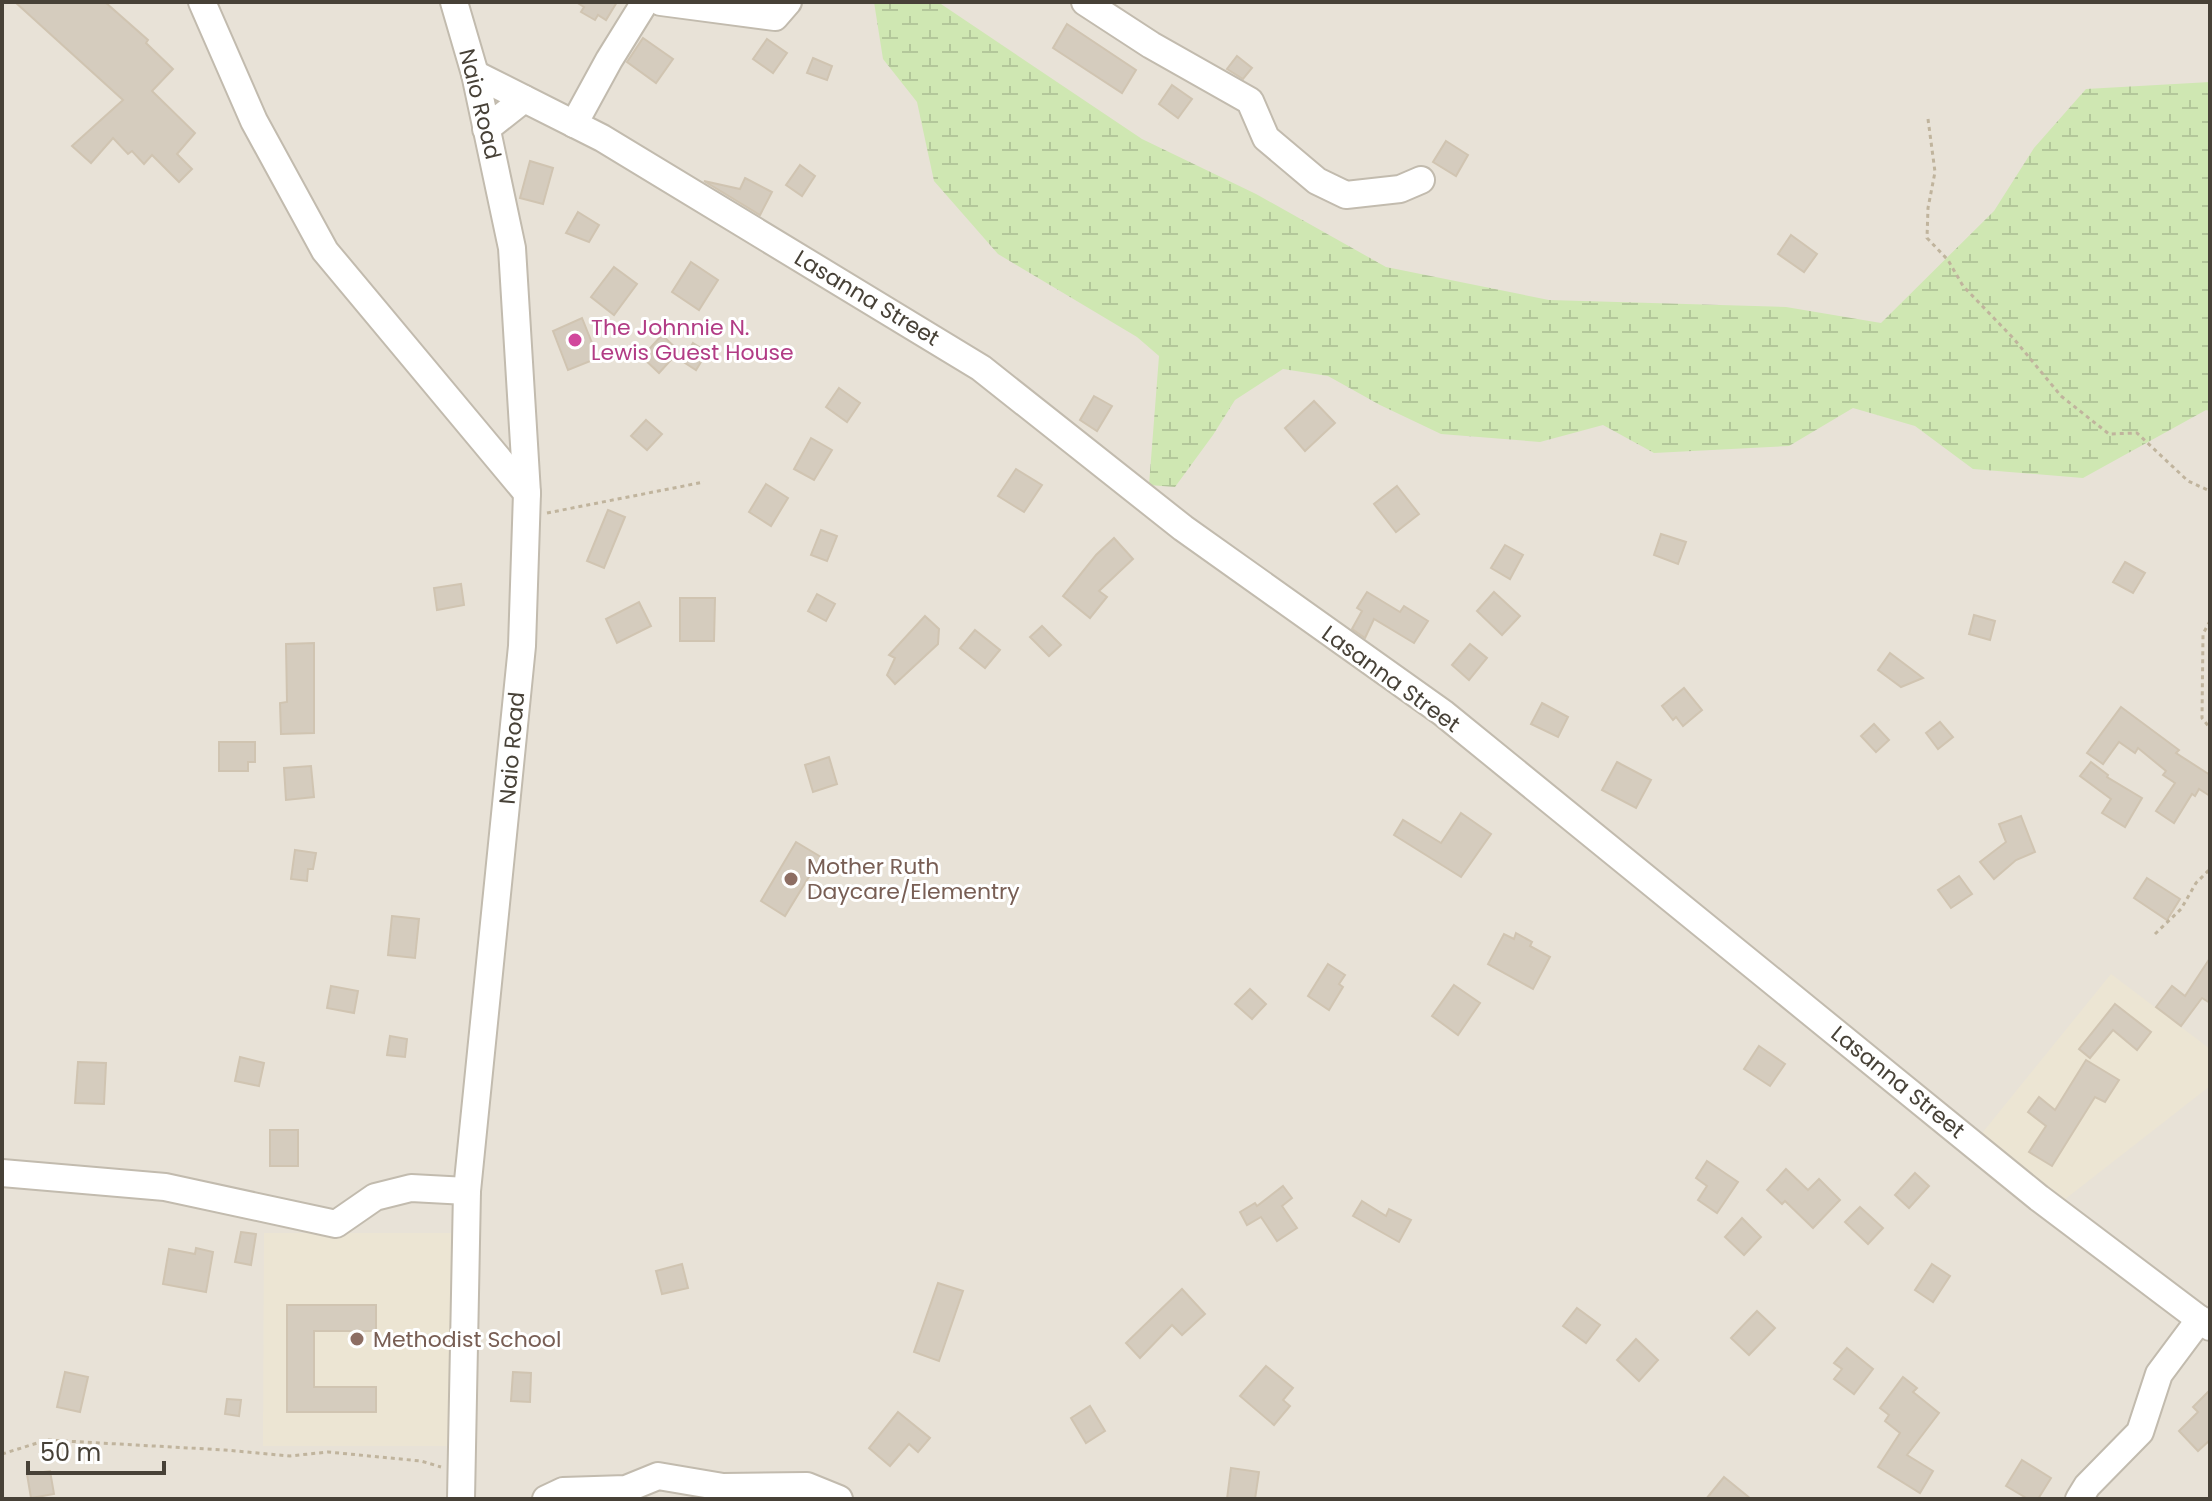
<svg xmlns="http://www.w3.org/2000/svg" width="2212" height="1501" font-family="Poppins,sans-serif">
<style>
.residential{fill:#e8e2d7}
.education{fill:#ece5d3}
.wetland{fill:url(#wetland-marsh)}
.building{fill:#d5ccbe;stroke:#d0c4b1;stroke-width:2}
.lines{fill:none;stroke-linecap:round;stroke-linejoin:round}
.minor-casing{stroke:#c2bbae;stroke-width:30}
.path{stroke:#c0b49d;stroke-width:3;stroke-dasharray:4 4;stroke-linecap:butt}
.minor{stroke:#fff;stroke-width:26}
.hotel-dot{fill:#d1479c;stroke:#fff;stroke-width:3}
.education-dot{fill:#8d6e63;stroke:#fff;stroke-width:3}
.labels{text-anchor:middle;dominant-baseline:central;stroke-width:6;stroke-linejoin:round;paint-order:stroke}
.street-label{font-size:22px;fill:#474137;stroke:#fff}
.hotel-label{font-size:22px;fill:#b23c85;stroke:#fff;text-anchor:start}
.education-label{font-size:22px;fill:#785e54;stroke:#fff;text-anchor:start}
</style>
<defs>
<pattern id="wetland-marsh" width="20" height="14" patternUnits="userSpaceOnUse" patternTransform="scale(2)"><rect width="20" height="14" fill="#cfe7b2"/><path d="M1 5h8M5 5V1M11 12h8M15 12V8" fill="none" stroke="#b3c79a"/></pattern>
</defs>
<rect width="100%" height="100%" fill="#f4f0e8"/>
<!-- residential -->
<rect class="residential" x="2" y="2" width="2208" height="1497"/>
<!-- education -->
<g class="education">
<path d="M2111,974l99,75v37l-155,121 -80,-65z"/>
<path d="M264,1233h187v213h-188z"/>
</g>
<!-- wetland -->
<path class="wetland" d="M874,2h64l204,137 114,55 130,73 163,33 237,7 95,16 113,-112 40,-63 52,-59 124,-7v329l-4,-1 -123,68 -110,-9 -58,-43 -62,-18 -64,38 -135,7 -51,-28 -63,17 -99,-8 -61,-29 -52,-29 -45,-7 -48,31 -22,35 -38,52 -26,-2 10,-129 -22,-19 -139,-83 -64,-73 -17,-79 -34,-43z"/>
<!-- building -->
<g class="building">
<path d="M15,2h90l43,38 -2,3 27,26 -21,22 43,42 -18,21 15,15 -13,13 -27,-27 -8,9 -12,-13 -4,3 -15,-16 -22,25 -19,-17 51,-46z"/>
<path d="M576,2h41l-11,18 -8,-5 -3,5 -14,-8 3,-5z"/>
<path d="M1067,24l69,46 -14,23 -69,-45z"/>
<path d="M643,38l30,21 -17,24 -29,-21z"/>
<path d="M767,39l20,14 -14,20 -20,-14z"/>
<path d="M1237,56l15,12 -9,11 -16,-10z"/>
<path d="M813,58l19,8 -5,14 -20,-7z"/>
<path d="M1172,85l20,14 -14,19 -19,-14z"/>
<path d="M1446,141l22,14 -12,21 -23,-14z"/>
<path d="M530,161l23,7 -10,36 -23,-6z"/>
<path d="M800,165l15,11 -13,20 -16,-11z"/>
<path d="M745,178l27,14 -12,23 -56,-34 36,8z"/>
<path d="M578,212l21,13 -10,17 -23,-9z"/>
<path d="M1791,235l26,19 -13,18 -26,-18z"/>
<path d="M691,262l27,18 -19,30 -27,-18z"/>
<path d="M614,267l23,17 -23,31 -23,-18z"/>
<path d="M582,318l16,40 -30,12 -15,-39z"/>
<path d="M662,335l17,16 -20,22 -17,-16z"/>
<path d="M693,343l14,9 -11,18 -14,-9z"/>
<path d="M839,388l21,15 -13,19 -21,-15z"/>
<path d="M1094,396l18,10 -15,25 -17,-11z"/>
<path d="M1314,401l21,22 -30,28 -20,-23z"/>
<path d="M646,420l16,14 -15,16 -16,-14z"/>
<path d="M811,438l21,12 -18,30 -20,-11z"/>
<path d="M1016,469l26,16 -18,27 -26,-16z"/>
<path d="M766,484l22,14 -17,28 -22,-14z"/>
<path d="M1397,486l22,28 -23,18 -22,-28z"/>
<path d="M608,510l17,7 -21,51 -17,-7z"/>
<path d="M821,530l16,6 -10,25 -16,-6z"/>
<path d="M1661,534l25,8 -8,22 -24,-9z"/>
<path d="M1114,538l19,21 -34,32 8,6 -17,21 -27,-22 33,-41z"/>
<path d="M1505,545l18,10 -13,24 -19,-11z"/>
<path d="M2125,562l20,11 -12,20 -20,-11z"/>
<path d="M461,584l3,21 -27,5 -3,-22z"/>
<path d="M1367,592l33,20 4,-6 24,15 -14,22 -40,-24 -9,19 -13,-9 10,-18 -5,-3z"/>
<path d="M1494,592l26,24 -18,19 -25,-24z"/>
<path d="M817,594l18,10 -9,17 -18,-10z"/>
<path d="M680,598h35l-1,43h-34z"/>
<path d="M639,602l12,24 -34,17 -11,-24z"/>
<path d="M1974,615l21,6 -5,19 -21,-6z"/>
<path d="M925,616l14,13 -1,15 -43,40 -8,-9 8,-17 -6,-3z"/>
<path d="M1042,626l19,19 -12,11 -19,-19z"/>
<path d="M975,630l25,20 -15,18 -25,-20z"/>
<path d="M314,643v90l-33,1 -1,-31 7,-1 -1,-58z"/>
<path d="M1470,644l17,14 -18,22 -17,-15z"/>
<path d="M1890,653l33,25 -22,9 -23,-17z"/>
<path d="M1684,688l18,22 -19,16 -7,-9 -3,3 -11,-14z"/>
<path d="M1542,703l26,14 -10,20 -27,-13z"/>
<path d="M2121,707l58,43 -3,3 34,22v21l-11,-7 -4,7 -3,-2 -18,29 -18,-12 19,-28 -12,-8 3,-4 -28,-23 -3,5 -16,-11 -16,22 -16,-11z"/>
<path d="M1940,722l13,15 -15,12 -12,-16z"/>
<path d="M1874,724l15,16 -13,12 -15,-16z"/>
<path d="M219,742h36v20h-7v9h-29z"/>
<path d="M829,757l8,27 -24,8 -8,-27z"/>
<path d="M1617,762l34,18 -15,28 -34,-18z"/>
<path d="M2091,762l17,13 -1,2 35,21 -17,29 -23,-14 9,-14 -31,-23z"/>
<path d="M311,766l3,31 -28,3 -2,-32z"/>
<path d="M1461,813l30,21 -30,43 -67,-42 9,-15 38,23z"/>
<path d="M2021,816l14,36 -19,8 -22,19 -14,-17 26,-20 -7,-18z"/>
<path d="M796,842l25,15 -36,59 -24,-15z"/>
<path d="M295,850l21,3 -3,16h-5l-1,12 -16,-2z"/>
<path d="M1959,876l13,18 -21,14 -13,-18z"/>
<path d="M2147,878l33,21 -13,21 -33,-22z"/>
<path d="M392,916l27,3 -4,39 -27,-3z"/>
<path d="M1516,933l16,9 -2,4 20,11 -17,32 -45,-25 16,-30 10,5z"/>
<path d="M2210,958v45l-8,-5 -21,28 -25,-19 16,-21 13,10z"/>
<path d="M1328,964l17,11 -6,9 4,3 -14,23 -21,-14z"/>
<path d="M1454,985l26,18 -22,32 -26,-19z"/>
<path d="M331,986l27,5 -4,22 -27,-5z"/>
<path d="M1250,989l16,15 -14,15 -17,-15z"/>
<path d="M2115,1004l36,28 -14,18 -24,-20 -23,28 -11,-9z"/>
<path d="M390,1036l17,3 -2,18 -18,-2z"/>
<path d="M1759,1046l26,18 -15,22 -26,-17z"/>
<path d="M240,1057l24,6 -5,23 -24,-5z"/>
<path d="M2086,1060l33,20 -14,22 -10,-5 -43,69 -23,-14 17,-26 -18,-14 11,-15 16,13z"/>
<path d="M78,1062l28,1 -2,41 -29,-1z"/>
<rect x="270" y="1130" width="28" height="36"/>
<path d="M1707,1161l31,21 -21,31 -19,-13 9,-14 -11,-8z"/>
<path d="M1786,1169l22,21 11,-11 21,21 -27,28 -28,-27 -3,3 -15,-14z"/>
<path d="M1915,1173l14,13 -20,22 -14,-13z"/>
<path d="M1283,1186l9,12 -10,8 15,22 -20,13 -16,-24 -14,8 -7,-13 15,-9 2,3z"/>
<path d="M1362,1201l24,15 3,-7 22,11 -12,22 -46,-26z"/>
<path d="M1860,1207l23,21 -15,16 -23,-22z"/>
<path d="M1742,1218l19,19 -17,18 -19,-18z"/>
<path d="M241,1232l15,2 -5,31 -16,-3z"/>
<path d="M196,1248l17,4 -7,40 -43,-8 6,-35 26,5z"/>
<path d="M682,1264l6,24 -26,6 -6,-23z"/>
<path d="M1932,1264l18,12 -17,26 -18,-12z"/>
<path d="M938,1283l25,8 -24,70 -25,-9z"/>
<path d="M1182,1289l23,25 -23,21 -10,-10 -32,33 -14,-15z"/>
<path d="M287,1305h89v26h-62v56h62v25h-89z"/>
<path d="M1577,1308l23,17 -14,18 -23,-17z"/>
<path d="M1757,1311l18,17 -26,27 -18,-17z"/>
<path d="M1636,1339l22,21 -19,21 -22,-21z"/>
<path d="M1847,1348l26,21 -19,25 -20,-15 8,-10 -8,-6z"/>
<path d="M1266,1366l27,22 -10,12 7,6 -16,19 -34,-29z"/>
<path d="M65,1372l23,5 -8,35 -23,-5z"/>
<path d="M513,1372l18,1 -1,29 -19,-1z"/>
<path d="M1903,1377l14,11 -4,4 26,21 -32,42 26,16 -13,22 -42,-26 22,-34 -15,-12 4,-6 -9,-7z"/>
<path d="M2210,1390v50l-12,11 -19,-20 19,-19 -5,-5z"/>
<path d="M227,1399l14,1 -2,16 -14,-2z"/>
<path d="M1090,1406l15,25 -19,12 -15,-25z"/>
<path d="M898,1412l32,26 -12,14 -9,-8 -19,22 -21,-18z"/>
<path d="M2022,1460l29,18 -13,21h-10l-22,-13z"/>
<path d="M1231,1468l28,4 -4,27h-28z"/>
<path d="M50,1471l4,23 -23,4 -4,-24z"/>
<path d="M1724,1477l27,22h-45z"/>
</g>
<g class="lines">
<!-- minor casing -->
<g class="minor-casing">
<g id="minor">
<path d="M202,2l52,119 71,130 202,242"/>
<path d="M454,2l21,72 37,174 15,245 -5,153 -55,545 -6,308"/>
<path d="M661,2l114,15 13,-15"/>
<path d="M1085,2l66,43 99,56 16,37 51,43 29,14 54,-6 21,-9"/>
<path d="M475,74l127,64 379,230 202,160 260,185 596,485 171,129"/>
<path d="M574,124l35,-64 36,-58"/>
<path d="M486,129l38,-30"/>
<path d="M2,1173l163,14 171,37 39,-27 36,-9 56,3"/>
<path d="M546,1499l17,-8 63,-2 32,-13 65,11 84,-1 32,13"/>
<path d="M2079,1499l8,-13 53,-54 19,-58 41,-55"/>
</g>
</g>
<!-- path -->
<g class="path">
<path d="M1928,119l7,53 -7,36 -1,30 21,22 15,26 51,53 47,57 48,38 28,-1 51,48 22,10"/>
<path d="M547,513l157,-31"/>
<path d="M2210,621l-7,13 -1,84 8,10"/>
<path d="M2155,934l26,-25 15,-26 14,-14"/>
<path d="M2,1454l45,-14 178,10 65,6 38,-4 93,9 20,6"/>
</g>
<!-- minor -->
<use href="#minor" class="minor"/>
</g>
<!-- markers -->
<circle class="hotel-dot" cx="575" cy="340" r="8"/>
<g class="education-dot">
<circle cx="791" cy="879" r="8"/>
<circle cx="357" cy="1339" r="8"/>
</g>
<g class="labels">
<!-- street labels -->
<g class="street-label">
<text transform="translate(480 104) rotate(76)">Naio Road</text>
<text transform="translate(867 298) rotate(31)">Lasanna Street</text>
<text transform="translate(1391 679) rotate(36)">Lasanna Street</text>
<text transform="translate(512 748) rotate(-85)">Naio Road</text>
<text transform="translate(1898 1082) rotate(39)">Lasanna Street</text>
</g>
<!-- hotel labels -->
<g class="hotel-label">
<text x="591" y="327">The Johnnie N.<tspan x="591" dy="25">Lewis Guest House</tspan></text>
</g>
<!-- education labels -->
<g class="education-label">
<text x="807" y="866">Mother Ruth<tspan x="807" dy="25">Daycare/Elementry</tspan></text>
<text x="373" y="1339">Methodist School</text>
</g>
</g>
<!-- border -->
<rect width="2212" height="1501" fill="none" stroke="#474137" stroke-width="8"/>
<!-- scale -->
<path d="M28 1461v12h136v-12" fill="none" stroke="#474137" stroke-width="4"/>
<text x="40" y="1461" font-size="24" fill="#474137" stroke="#ffffff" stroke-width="6" paint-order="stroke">50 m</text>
</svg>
